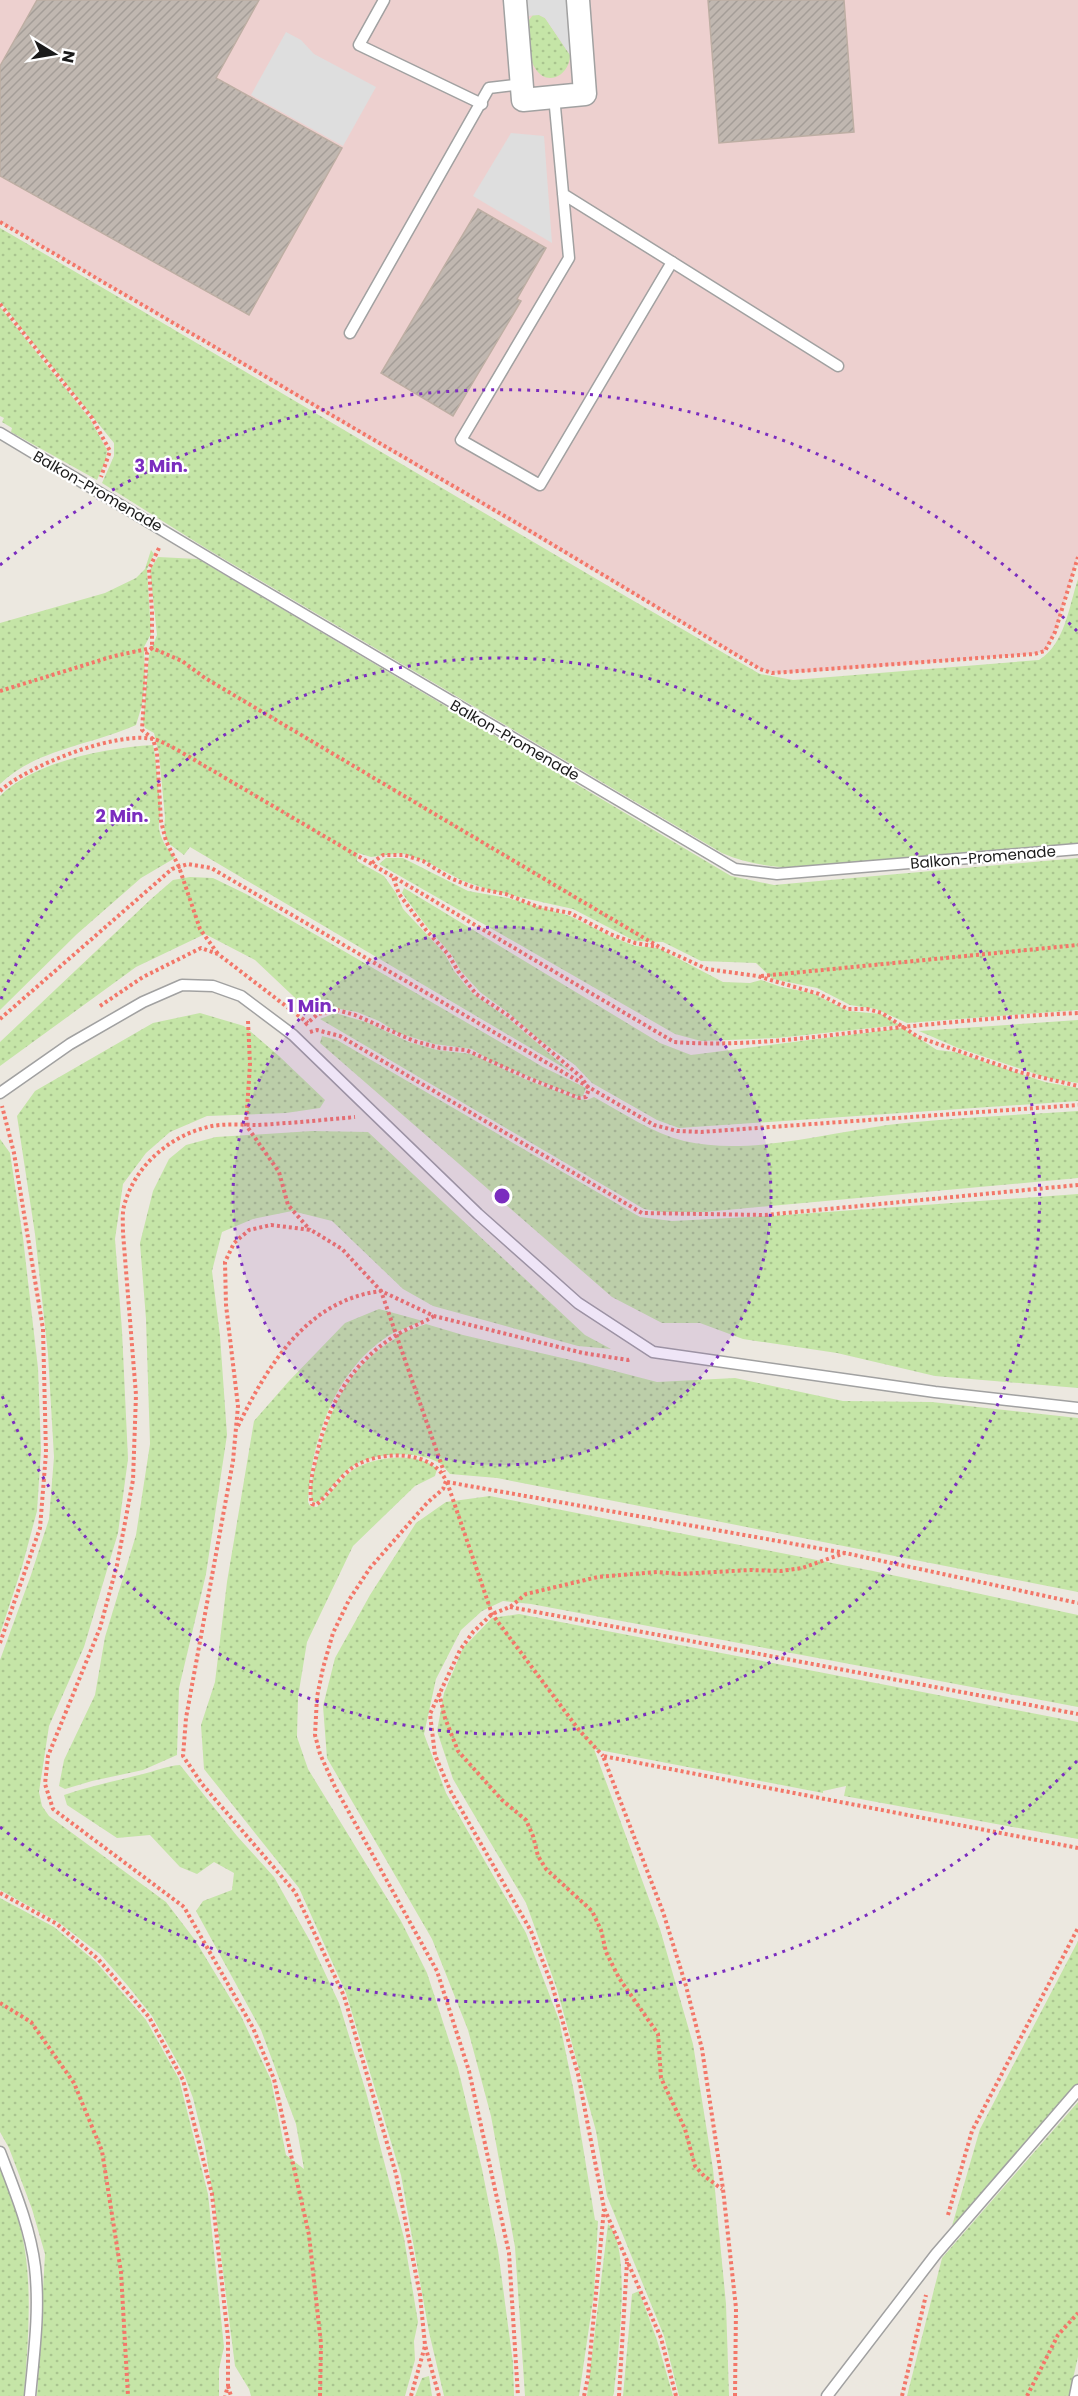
<svg xmlns="http://www.w3.org/2000/svg" width="1078" height="2396" font-family="Poppins,sans-serif">
<style>
.commercial{fill:#edd0cf}
.grass{fill:url(#grass-dots)}
.parking{fill:#dedede}
.building{fill:url(#building-hatch);stroke:#bdaea3;stroke-width:1.5}
.lines{fill:none;stroke-linecap:round;stroke-linejoin:round}
.lane-casing{stroke:#a1a1a1;stroke-width:13}
.street-casing{stroke:#a1a1a1;stroke-width:25}
.path{stroke:#f37769;stroke-width:4;stroke-dasharray:3 3;stroke-linecap:butt}
.lane{stroke:#fff;stroke-width:10}
.street{stroke:#fff;stroke-width:22}
.ring{fill:none;stroke:#7b2cbf;stroke-width:3;stroke-dasharray:3 6}
.labels{text-anchor:middle;dominant-baseline:central;stroke-width:4.5;stroke-linejoin:round;paint-order:stroke}
.street-label{font-size:15px;fill:#1a1a1a;stroke:#fff}
.centre{fill:#7b2cbf;stroke:#fff;stroke-width:3}
.ring-label{font-size:18px;text-anchor:middle;font-weight:bold;fill:#7b2cbf;stroke:#fff;stroke-width:4.5;stroke-linejoin:round;paint-order:stroke}
</style>
<defs>
<pattern id="grass-dots" width="8" height="8" patternUnits="userSpaceOnUse" patternTransform="scale(1.5)"><rect width="8" height="8" fill="#c5e5a7"/><path d="M2 2h.1M6 6h.1" fill="none" stroke="#a9c48f" stroke-width="1.8" stroke-linecap="round"/></pattern>
<pattern id="building-hatch" width="6" height="6" patternUnits="userSpaceOnUse" patternTransform="scale(1.5)"><rect width="6" height="6" fill="#c0b7b0"/><path d="M-1 1l2-2M0 6l6-6M5 7l2-2" fill="none" stroke="#a49d97"/></pattern>
</defs>
<rect width="100%" height="100%" fill="#ece8e0"/>
<!-- commercial -->
<path class="commercial" d="M0,0h1078v557l-23,75 -10,19 -11,3 -225,18 -37,1 -12,-4 -760,-447z"/>
<!-- grass -->
<g class="grass">
<path d="M533,15h6l6,3 25,37c0,20 -23,33 -35,13 -8,-13 -6,-34 -6,-48z"/>
<path d="M0,228c254,147 506,300 760,446l33,6 246,-20c26,-16 30,-54 39,-81v265l-280,24c-27,-1 -51,-4 -76,-15l-515,-304 -105,-66 12,-27v-13l-114,-141z"/>
<path d="M0,307l90,112 17,31 -1,10 -9,20 -86,-48 1,-4 -10,-6 2,-4 -4,-2z"/>
<path d="M151,550l3,4 -7,15 4,65 -7,13 1,35 -3,23 -6,20c-44,20 -100,24 -136,59v-161l105,-30 31,-15 9,-9z"/>
<path d="M158,557l40,2 533,317 43,9 304,-27v152l-171,13 -31,-14 -26,-4 -33,-17 -44,-9 -17,-16 -55,-2 -38,-19 -28,-1 -62,-32 -80,-18 -30,-10 -36,-19 -26,-9 -30,4 -13,-4 -1,8 27,15 12,17 7,16 42,45 9,17 19,23 36,25 62,53 -381,-225 -6,8 -16,-12 -4,-11 1,-15 -6,-63 -5,-21 -9,-5 -2,-7 6,-66 8,-20 -7,-65z"/>
<path d="M153,745c4,18 4,37 7,56 2,9 -2,19 -1,28 2,11 9,21 16,29l-34,20 -64,56 -77,76v-214c35,-35 106,-48 153,-51z"/>
<path d="M386,858h17l65,33 40,7 62,18 42,21 23,9 23,2 65,34 27,1 11,-3 20,7 31,6 36,18 33,3 19,11 -123,13 -76,3 -26,-7 -296,-170z"/>
<path d="M190,877l23,1 33,16 297,173 43,21 -3,8 -4,1 -86,-35 -21,-13 -38,-5 -36,-11 -19,-12 -22,-9 -22,-4 -25,4 -55,-52 -50,-26 -69,33 -136,99v-24l150,-142 23,-20z"/>
<path d="M404,888l256,155 31,12 212,-27 34,22 18,2 90,30 33,6v13l-399,27 -22,-8 -65,-37 -17,-18 -34,-24 -31,-27 -30,-22 -19,-21 -10,-17 -24,-27 -25,-34z"/>
<path d="M200,1013l44,13 35,30 46,44 -5,8 -34,5 -79,3 -37,16 -24,21 -23,31 -8,55 7,92 6,128 -10,74 -34,114 -35,79 -10,66 3,14 7,10 117,86 29,38 46,76 30,64 15,75 18,14 -8,-45 -35,-94 -65,-119 7,-10 29,-11 2,-17 -20,-11 -17,12 -17,-7 -30,-32 -33,3 -50,-33 -3,-10c26,-9 52,-14 79,-21 13,-3 23,-8 37,-9l57,71 37,41 36,64 29,62 27,89 38,146 14,84 -4,19 1,19 -10,36h-154l-2,-7 -14,-23 -20,-158 -10,-61 -12,-49 -9,-24 -32,-58 -24,-30 -28,-32 -42,-32 -58,-32v-230l31,-85 18,-56 5,-62 -6,-103 -13,-120 -18,-118 18,-25 118,-68z"/>
<path d="M335,1013l31,9 43,20 28,8 34,4 56,26 51,19 9,1 7,-3c29,16 58,36 90,44 70,16 151,-11 221,-18 58,-6 116,-8 173,-12v67l-373,34h-43l-18,-3 -324,-190z"/>
<path d="M1078,1020v63l-27,-4 -93,-31 -39,-17z"/>
<path d="M322,1036l15,4 303,177 32,4 99,-5 307,-22v194l-143,-12 -98,-23 -94,-14 -43,-16h-38l-50,-26 -292,-254z"/>
<path d="M312,1131l56,1 217,203 26,14 -33,-3 -145,-40 -30,-17 -71,-68 -40,-10 -39,8 -31,13 -10,39 8,65 7,99 -21,139 -27,114 -2,67 -34,15 -51,11 -27,8 -6,-3 5,-26 31,-65 10,-58 31,-102 14,-91 -4,-125 -6,-76 13,-52 16,-32 17,-14 30,-8z"/>
<path d="M0,1139l10,14 13,85 15,130 3,82 -4,61 -15,56 -22,67z"/>
<path d="M379,1309l44,12c-11,5 -25,9 -35,15 -54,35 -77,105 -80,166l2,4 7,1c12,-11 23,-28 36,-37 20,-14 66,-19 84,-1l-2,7 -20,10 -62,60 -46,96 -9,55 -1,40 11,32 93,152 26,52 31,95 24,101 16,81 15,113 1,33h-70l-15,-64 -28,-157 -55,-182 -47,-105 -95,-119 -3,-44 14,-43 12,-100 27,-161 35,-40 56,-58z"/>
<path d="M426,1324l37,11 121,28 73,19 78,-4 108,23 89,1 146,16v174l-581,-114 -47,-4c-3,-3 -6,-8 -9,-10 -22,-15 -70,-12 -91,4 -12,8 -21,24 -31,34h-6c-5,-12 1,-29 4,-41 13,-54 31,-95 81,-124l-2,-2z"/>
<path d="M490,1496l383,75 205,44v92l-547,-103 -28,-3 -21,10 -21,19 -25,49 -12,55 22,59 80,140 33,87 15,72 21,128 3,1 -4,72 -15,103h-54l-10,-149 -24,-131 -23,-86 -36,-91 -105,-181 -4,-52 12,-48 35,-63 46,-72 30,-21z"/>
<path d="M519,1614l559,108v117l-234,-43 2,-10 -23,5v2l-229,-44 66,180 33,115 20,125 13,135 3,92h-50l-15,-60 -57,-140 -11,-65 -39,-142 -31,-86 -73,-124 -16,-48 7,-38 19,-45 29,-30z"/>
<path d="M0,1898l54,29 42,35 50,58 33,59 29,115 16,153 -5,22v27h-182l8,-142 -13,-45 -23,-61 -9,-16z"/>
<path d="M1078,1941v145l-126,140 28,-97z"/>
<path d="M1078,2102v255l-9,39h-162l35,-138z"/>
<path d="M0,2164c7,20 15,41 20,62 14,55 8,114 4,170h-24z"/>
<path d="M608,2224c25,24 9,135 6,169l-1,3h-26z"/>
<path d="M639,2291l18,49 16,56h-50l9,-102z"/>
<path d="M429,2376l3,20h-17l7,-18z"/>
</g>
<!-- parking -->
<g class="parking">
<path d="M526,0h40l4,55 -25,-37 -6,-3 -12,1z"/>
<path d="M286,32l15,8 13,14 62,33 -33,59 -92,-51z"/>
<path d="M511,133l33,3 8,107 -79,-47z"/>
</g>
<!-- building -->
<g class="building">
<path d="M37,0h222l-43,78 126,70 -93,167 -249,-139v-110z"/>
<path d="M708,0h136l10,132 -135,11z"/>
<path d="M478,209l68,39 -29,51 4,2 -68,115 -72,-43z"/>
</g>
<g class="lines">
<!-- lane casing -->
<g class="lane-casing">
<g id="lane">
<path d="M384,0l-25,45 123,59"/>
<path d="M554,96l15,162 -108,182 79,45 132,-223 -109,-68"/>
<path d="M672,262l166,104"/>
<path d="M350,333l139,-245 33,-4"/>
<path d="M0,433c244,147 489,292 735,436l42,5 301,-25"/>
<path d="M0,1093l70,-49 73,-42 39,-17 31,1 28,10 52,39 185,179 100,89 75,49 282,40 143,16"/>
<path d="M0,2152c14,37 30,75 35,115 5,43 -1,86 -5,129"/>
<path d="M827,2396l109,-142 142,-164"/>
<path d="M1075,2396l3,-15"/>
</g>
</g>
<!-- street casing -->
<g class="street-casing">
<path id="street" d="M515,0l8,100 62,-6 -7,-94"/>
</g>
<!-- path -->
<g class="path">
<path d="M0,222l515,300 245,147 12,4 262,-19 11,-3 10,-19 23,-75"/>
<path d="M0,304l92,114 18,33 -9,26"/>
<path d="M159,548l-10,21 3,43v36l-5,5 -5,77 11,9 4,14 4,68 5,20 13,26 21,62 18,25"/>
<path d="M0,691l114,-35 38,-8 30,13 23,17 456,270 46,21 50,7 62,18 29,15h19l15,4 36,24 101,35 59,14"/>
<path d="M0,791c27,-25 116,-60 153,-52 12,2 44,23 57,30l464,273c67,5 133,-4 200,-12 68,-7 136,-14 204,-17"/>
<path d="M372,863l11,-8h21l19,6 27,17 25,10 31,6 32,13 32,6 40,21 25,9 23,4"/>
<path d="M761,976l317,-31"/>
<path d="M100,1006l43,-29 58,-29 17,6 90,69"/>
<path d="M0,1019l172,-150 16,-5 23,4 443,257 23,6 24,1 377,-27"/>
<path d="M248,1021l2,43 -4,61 33,47 9,33 22,25"/>
<path d="M305,1025l13,-11 19,-4 18,5 59,26 26,7 26,2 62,28 51,20 7,-1 3,-8 -8,-12 -72,-61 -33,-22 -18,-23 -10,-17 -22,-24 -27,-36 -6,-17"/>
<path d="M310,1032l7,-2 23,6 302,177 123,2 313,-30"/>
<path d="M434,1316c-13,8 -29,13 -41,21 -43,28 -65,68 -76,117 -4,16 -9,34 -5,50l4,1c12,-10 24,-28 36,-37 25,-18 81,-19 94,13l-3,8 -16,14 -57,65 -21,32 -16,33 -10,35 -6,29 -2,38 5,19 15,33 102,184 32,100 40,182 9,143"/>
<path d="M238,1426c30,-61 69,-126 143,-135l63,181"/>
<path d="M447,1482l45,132 87,116 24,26"/>
<path d="M447,1482l398,71 233,50"/>
<path d="M510,1607l568,107"/>
<path d="M0,1643l40,-115 6,-75 -3,-124 -29,-176 -12,-47"/>
<path d="M439,1693l6,25 13,33 44,49 24,20 7,16 5,20 8,13 46,42 9,19 5,22 13,26 39,56 3,44 24,51 10,37 9,10 18,13"/>
<path d="M0,1893l57,31 41,35 51,58 34,63 29,114 16,144v48l-3,10"/>
<path d="M0,2003l31,19 43,61 28,68 19,121 7,124"/>
<path d="M948,2215l24,-84 106,-203"/>
<path d="M228,2386l3,10"/>
<path d="M320,2396l1,-52 -12,-109 -35,-156 -21,-51 -69,-121 -131,-98 -8,-25 3,-28 52,-128 17,-63 16,-85 3,-85 -13,-162c0,-9 -1,-19 1,-27 10,-39 45,-70 84,-79 15,-4 34,-2 50,-2 33,-2 65,-5 97,-8"/>
<path d="M411,2396l14,-50"/>
<path d="M439,2396l-14,-51 -5,-50 -24,-121 -52,-178 -49,-104 -93,-108 -19,-28 3,-38 47,-257 5,-55 -12,-101 -1,-43 9,-19 15,-13 22,-5 40,5 31,19 39,42 53,25 149,37 45,7 4,-1"/>
<path d="M584,2396l4,-19 16,-168"/>
<path d="M619,2396l8,-134"/>
<path d="M676,2396l-15,-58 -57,-130 -26,-134 -26,-89 -21,-54 -81,-141 -15,-35 -5,-41 30,-64 13,-18 19,-18 18,-7 16,-13 72,-17 35,-3 25,-2 22,2 70,-4 31,1 21,-3 43,-15"/>
<path d="M735,2396l1,-88 -13,-119 -21,-140 -16,-63 -23,-74 -60,-156 475,92"/>
<path d="M902,2396l24,-101"/>
<path d="M1027,2396l31,-61 20,-22"/>
</g>
<!-- lane -->
<use href="#lane" class="lane"/>
<!-- street -->
<use href="#street" class="street"/>
</g>
<!-- distance rings -->
<circle cx="502" cy="1196" r="269" fill="#7b2cbf" fill-opacity=".12"/>
<g class="ring">
<circle cx="502" cy="1196" r="269"/>
<path d="M1 999A538 538 0 1 1 1 1393"/>
<path d="M1077 1761A806 806 0 0 1 0 1827M0 565A806 806 0 0 1 1077 631"/>
</g>
<g class="labels">
<!-- street labels -->
<g class="street-label">
<text transform="translate(98 491) rotate(30)">Balkon-Promenade</text>
<text transform="translate(515 740) rotate(30)">Balkon-Promenade</text>
<text transform="translate(983 857) rotate(-5)">Balkon-Promenade</text>
</g>
</g>
<circle cx="502" cy="1196" r="9" class="centre"/>
<g class="ring-label">
<text x="161" y="472">3 Min.</text>
<text x="122" y="822">2 Min.</text>
<text x="312" y="1012">1 Min.</text>
</g>
<!-- north arrow -->
<g transform="translate(54 54) rotate(101)" stroke="#ffffff" stroke-width="4.5" paint-order="stroke">
<path d="M0-4.5L10 22L0 15L-10 22Z" fill="#1a1a1a"/>
<text y="-9" font-size="16" font-weight="bold" text-anchor="middle" fill="#1a1a1a">N</text>
</g>
</svg>
